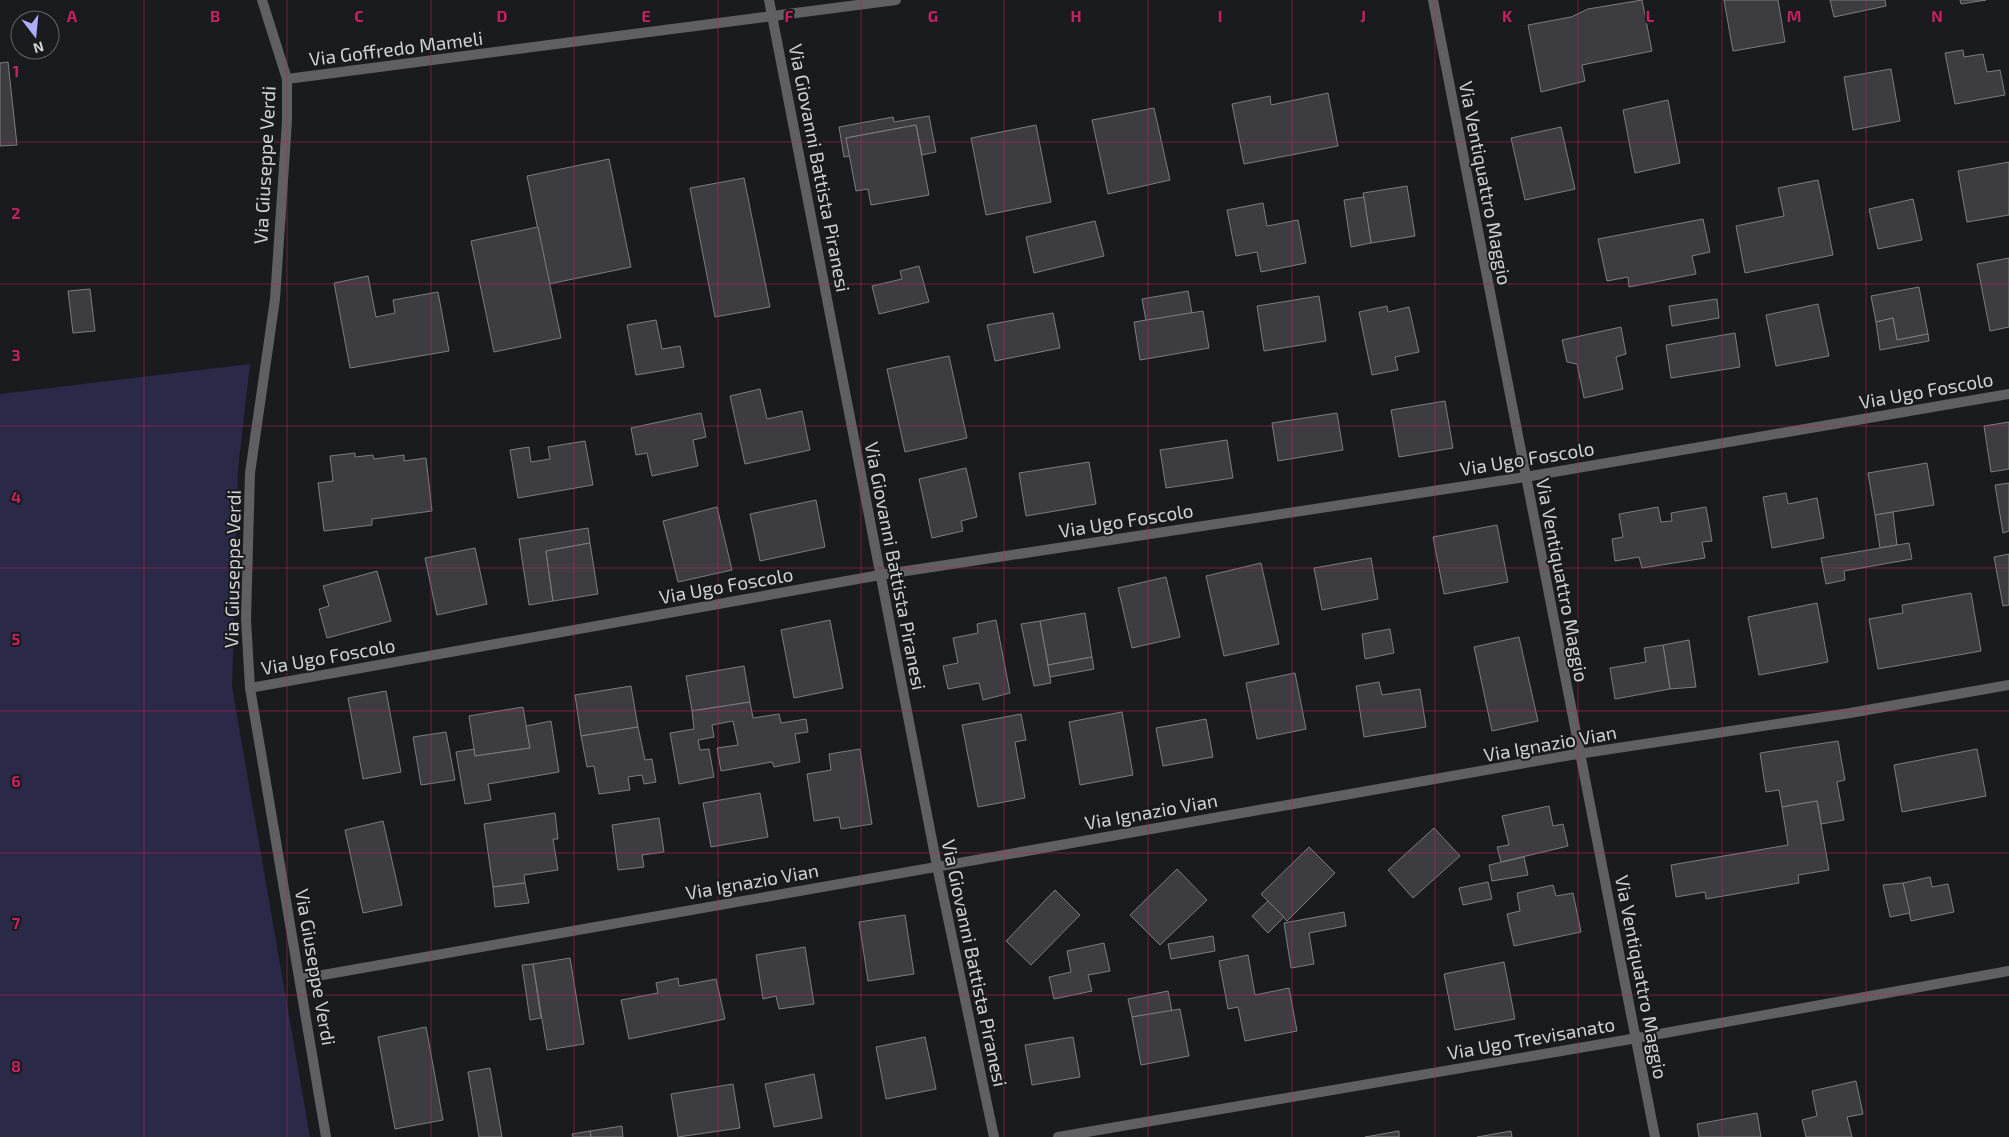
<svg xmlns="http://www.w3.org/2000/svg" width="2009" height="1137" font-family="'Exo 2',sans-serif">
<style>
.green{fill:#2a2948}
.building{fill:#3d3d41;stroke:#7d7d81}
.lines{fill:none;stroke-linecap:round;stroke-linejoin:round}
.minor{stroke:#606062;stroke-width:10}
.tertiary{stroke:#606062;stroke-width:10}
.grid{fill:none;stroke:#c32161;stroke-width:1;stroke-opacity:0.55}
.labels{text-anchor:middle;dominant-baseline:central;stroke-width:4;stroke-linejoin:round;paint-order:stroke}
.street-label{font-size:19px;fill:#d2d2d4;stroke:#1a1b1e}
.grid-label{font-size:16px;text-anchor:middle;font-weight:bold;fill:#c32161;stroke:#1a1b1e;stroke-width:4;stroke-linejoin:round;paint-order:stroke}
</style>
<rect width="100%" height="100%" fill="#1a1b1e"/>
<!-- green -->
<path class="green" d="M250,364l-12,105 -6,218 78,450h-310v-743z"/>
<!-- building -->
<g class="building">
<path d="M1642,0l10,51 -70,14 3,16 -44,11 -13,-67 43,-8 17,-8z"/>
<path d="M1724,0h54l7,42 -52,9z"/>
<path d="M1830,0h55l1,6 -52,11z"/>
<path d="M1960,0h26l-25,4z"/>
<path d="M1963,50l1,7 19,-3 4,18 13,-2 5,25 -50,9 -10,-51z"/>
<path d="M8,62l9,83 -17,1v-83z"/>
<path d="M1891,69l9,52 -47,9 -9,-53z"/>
<path d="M1328,93l10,53 -94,18 -12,-60 38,-8 1,9z"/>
<path d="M1668,100l12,63 -45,10 -12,-63z"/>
<path d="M1154,108l16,72 -62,14 -16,-74z"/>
<path d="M929,116l7,36 -14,3 -6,-30 -70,13 4,18 -6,1 -5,-30 54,-10 1,5z"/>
<path d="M916,125l13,70 -58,10 -3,-16 -12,2 -10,-53z"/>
<path d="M1036,125l15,77 -65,13 -15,-77z"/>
<path d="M1561,127l14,62 -50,11 -14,-62z"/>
<path d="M609,159l22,108 -82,17 -22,-108z"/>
<path d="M2009,162v53l-42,7 -9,-51z"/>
<path d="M744,178l26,129 -55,10 -25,-129z"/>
<path d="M1818,180l15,75 -88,18 -9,-47 48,-10 -6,-28z"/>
<path d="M1407,186l8,50 -44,7 -8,-50z"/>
<path d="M1364,197l7,46 -20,4 -7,-47z"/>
<path d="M1913,199l9,41 -44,9 -9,-40z"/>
<path d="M1263,203l4,23 31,-6 8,43 -45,9 -4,-20 -21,4 -9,-46z"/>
<path d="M1703,219l7,33 -18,4 4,18 -67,13 -1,-10 -21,4 -9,-42z"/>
<path d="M1095,221l9,35 -70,17 -8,-36z"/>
<path d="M538,227l23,111 -67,14 -23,-111z"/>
<path d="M2009,258v69l-19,4 -13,-67z"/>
<path d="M919,266l10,36 -50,12 -7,-28 30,-7 -2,-8z"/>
<path d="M368,276l8,41 19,-4 -2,-13 45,-8 11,59 -99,17 -16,-85z"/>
<path d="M1919,287l9,47 -31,6 -4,-22 -17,4 -5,-26z"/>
<path d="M90,289l5,42 -22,2 -5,-42z"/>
<path d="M1188,291l4,22 -46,8 -4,-22z"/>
<path d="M1319,296l7,45 -62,10 -7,-45z"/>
<path d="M1717,299l2,19 -47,8 -3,-20z"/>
<path d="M1818,304l11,52 -53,10 -10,-51z"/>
<path d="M1387,306l1,6 21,-5 10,45 -24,5 3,13 -26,5 -13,-63z"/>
<path d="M1203,311l6,37 -69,12 -6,-38z"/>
<path d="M1053,313l7,35 -65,13 -8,-36z"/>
<path d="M1893,318l4,22 31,-6 1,7 -49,9 -4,-28z"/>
<path d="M656,320l6,29 18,-3 4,21 -48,8 -9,-50z"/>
<path d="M1621,327l5,27 -10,3 7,32 -39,9 -7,-34 -10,-2 -5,-22z"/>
<path d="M1735,333l5,34 -69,11 -5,-33z"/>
<path d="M949,356l18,82 -62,14 -18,-83z"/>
<path d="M760,389l7,30 35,-8 8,39 -65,14 -15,-68z"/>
<path d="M1445,401l8,47 -54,9 -8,-47z"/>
<path d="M701,413l5,24 -13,3 5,26 -46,10 -5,-23 -11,2 -5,-27z"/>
<path d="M1337,413l6,37 -65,11 -6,-38z"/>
<path d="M2009,422v47l-18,3 -7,-46z"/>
<path d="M1227,440l6,38 -67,10 -6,-38z"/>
<path d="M585,441l8,44 -75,13 -8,-48 19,-3 2,15 19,-3 -2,-12z"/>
<path d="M355,453v4l18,-2 1,4 30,-4v6l22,-3 6,53 -60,8v6l-48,6 -6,-48 15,-2 -3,-25z"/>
<path d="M1089,462l7,42 -70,12 -7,-43z"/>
<path d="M1927,463l7,42 -59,10 -7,-42z"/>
<path d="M966,468l11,49 -16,4 2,10 -31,7 -13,-59z"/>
<path d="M2009,483v48l-6,2 -8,-48z"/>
<path d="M1786,493l2,11 29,-6 7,40 -52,10 -9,-51z"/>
<path d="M816,500l9,47 -65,14 -10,-47z"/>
<path d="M717,507l15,63 -54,12 -15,-61z"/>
<path d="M1658,507l3,15 11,-1 -1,-8 35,-6 6,34 -10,1 3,16 -63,10 -3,-11 -24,4 -3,-22 11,-2 -4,-23z"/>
<path d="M1893,512l4,33 -17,3 -5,-33z"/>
<path d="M1497,525l11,57 -64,12 -11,-57z"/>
<path d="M588,528l2,15 -44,8 7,50 -24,4 -10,-66z"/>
<path d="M590,543l8,51 -45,7 -7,-50z"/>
<path d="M1909,543l3,16 -68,12 1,9 -19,4 -5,-26z"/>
<path d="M475,548l12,56 -50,11 -12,-57z"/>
<path d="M2009,554v51l-6,1 -9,-49z"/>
<path d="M1371,558l7,41 -56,11 -8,-42z"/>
<path d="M1261,563l18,81 -55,12 -18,-80z"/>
<path d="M377,571l14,50 -64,17 -8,-29 10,-3 -6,-20z"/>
<path d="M1166,577l14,60 -48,11 -14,-60z"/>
<path d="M1971,593l10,58 -103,18 -9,-50 34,-6 -1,-8z"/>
<path d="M1817,603l11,59 -69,13 -11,-58z"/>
<path d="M1085,613l7,44 -44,8 -8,-44z"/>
<path d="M830,620l13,68 -49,10 -13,-68z"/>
<path d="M996,620l14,73 -27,7 -4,-17 -31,6 -5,-23 15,-3 -5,-25 25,-5 -1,-9z"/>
<path d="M1040,621l11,62 -17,3 -13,-62z"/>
<path d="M1390,629l4,24 -29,6 -3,-25z"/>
<path d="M1519,637l19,84 -46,10 -18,-84z"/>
<path d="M1689,640l7,47 -26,2 -7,-44z"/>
<path d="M1663,645l7,44 -55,10 -5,-31 36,-6 -2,-14z"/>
<path d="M1092,657l2,12 -44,8 -2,-12z"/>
<path d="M744,666l6,36 -58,9 -6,-35z"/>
<path d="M1295,673l11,56 -49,10 -11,-56z"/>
<path d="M1379,682l3,13 38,-6 6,38 -62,10 -8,-51z"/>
<path d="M631,686l7,41 -57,9 -6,-41z"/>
<path d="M386,691l15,81 -38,7 -15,-81z"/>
<path d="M750,702l3,16 26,-4 2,9 25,-4 2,13 -13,2 5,28 -26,5 -2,-5 -51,9 -4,-23 21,-3 -5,-24 -21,4 2,12 -16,3 2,10 9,-1 5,28 -35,7 -9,-51 24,-4 -2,-18z"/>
<path d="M523,707l7,41 -55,8 -6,-40z"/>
<path d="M1122,712l11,63 -53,10 -11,-63z"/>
<path d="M1021,714l5,26 -11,2 10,56 -47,9 -16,-82z"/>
<path d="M1206,719l7,38 -50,9 -7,-38z"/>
<path d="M551,721l8,51 -71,12 3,16 -26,4 -9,-52 18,-3 1,7 55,-8 -4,-22z"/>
<path d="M638,727l7,33 7,-1 4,23 -12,2 -2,-9 -14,2 2,13 -31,4 -5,-28 -7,1 -6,-31z"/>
<path d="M446,732l9,48 -34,5 -8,-48z"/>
<path d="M1838,741l7,39 -8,2 7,38 -23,4 -4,-23 -35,6 -3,-17 -13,2 -6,-39z"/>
<path d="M860,749l12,75 -31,5 -2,-12 -25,4 -7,-47 24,-4 -2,-16z"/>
<path d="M1977,749l9,47 -84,16 -8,-47z"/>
<path d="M760,793l8,44 -57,10 -8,-44z"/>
<path d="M1817,801l12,69 -31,5 1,8 -93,16 -1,-7 -29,5 -5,-32 117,-20 -6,-38z"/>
<path d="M1549,806l4,20 10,-2 5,22 -67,16 -4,-15 12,-2 -7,-29z"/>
<path d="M555,813l3,26h-5l5,31 -34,5 1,8 -32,4 -9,-63z"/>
<path d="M659,818l5,34 -22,3 2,12 -26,3 -6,-45z"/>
<path d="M383,821l19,84 -39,8 -18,-83z"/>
<path d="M1434,828l26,28 -47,42 -25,-28z"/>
<path d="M1309,847l26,26 -48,48 -26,-27z"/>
<path d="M1524,857l4,18 -36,6 -3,-16z"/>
<path d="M1177,869l30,31 -47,45 -30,-30z"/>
<path d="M1930,877l2,10 16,-3 6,28 -43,9 -8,-38z"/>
<path d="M1488,882l4,17 -29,6 -4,-17z"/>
<path d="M525,883l4,20 -34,4 -2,-20z"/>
<path d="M1903,883l7,30 -20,4 -7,-32z"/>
<path d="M1553,885l3,11 17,-3 8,39 -67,14 -7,-32 13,-3 -3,-18z"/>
<path d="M1055,890l25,25 -49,50 -25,-24z"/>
<path d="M1268,901l16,16 -16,16 -16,-17z"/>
<path d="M1344,912l2,14 -37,7 5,31 -23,4 -7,-45z"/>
<path d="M905,915l9,59 -46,7 -9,-59z"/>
<path d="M1213,936l2,15 -44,8 -3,-15z"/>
<path d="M1104,943l6,28 -22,4 4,16 -38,8 -5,-22 22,-5 -4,-21z"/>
<path d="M805,947l9,57 -35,5 -3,-13 -13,3 -7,-44z"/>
<path d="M1248,955l7,40 34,-7 8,43 -52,10 -7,-34 -10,2 -9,-48z"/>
<path d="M570,958l14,86 -37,6 -14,-86z"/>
<path d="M1504,962l11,57 -60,11 -11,-56z"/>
<path d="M533,964l8,54 -11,2 -8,-55z"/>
<path d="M678,978l1,8 37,-7 9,40 -96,20 -8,-39 37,-7 -2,-10z"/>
<path d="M1168,991l4,20 -40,6 -4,-18z"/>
<path d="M1180,1009l9,47 -48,9 -9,-48z"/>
<path d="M426,1027l17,93 -48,9 -17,-92z"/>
<path d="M925,1037l11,52 -50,10 -10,-52z"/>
<path d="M1073,1037l7,40 -48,8 -7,-40z"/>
<path d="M490,1068l12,69h-23l-11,-65z"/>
<path d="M814,1074l8,44 -48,9 -9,-43z"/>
<path d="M1856,1081l7,33 -16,3 5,20h-46l-4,-17 15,-4 -5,-25z"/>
<path d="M733,1084l7,44 -62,9 -7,-43z"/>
<path d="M1757,1113l4,24h-62l-2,-13z"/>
<path d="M622,1126l1,11h-32l-1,-6z"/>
<path d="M590,1131l1,6h-18l-1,-3z"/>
<path d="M1399,1131v6h-34z"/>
<path d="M1511,1131l1,6h-35z"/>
</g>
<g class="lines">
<!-- minor -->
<g class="minor">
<path d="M769,0l168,866 57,271"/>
<path d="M1433,0l222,1137"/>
<path d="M287,79l609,-79"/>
<path d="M250,688l630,-113 645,-98 484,-83"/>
<path d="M300,979l1271,-224 279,-42 159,-28"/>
<path d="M1058,1137l579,-99 372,-67"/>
</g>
<!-- tertiary -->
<path class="tertiary" d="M262,0l25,79v42l-12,178 -25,174 -4,146 4,69 76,449"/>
</g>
<!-- grid -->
<path class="grid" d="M144,0v1137M287,0v1137M431,0v1137M574,0v1137M718,0v1137M861,0v1137M1004,0v1137M1148,0v1137M1292,0v1137M1435,0v1137M1578,0v1137M1722,0v1137M1866,0v1137M0,142h2009M0,284h2009M0,426h2009M0,568h2009M0,711h2009M0,853h2009M0,995h2009"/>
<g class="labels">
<!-- street labels -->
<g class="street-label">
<text transform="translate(396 48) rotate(-7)">Via Goffredo Mameli</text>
<text transform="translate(264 165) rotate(-87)">Via Giuseppe Verdi</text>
<text transform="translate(820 168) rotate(79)">Via Giovanni Battista Piranesi</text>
<text transform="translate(1486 183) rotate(79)">Via Ventiquattro Maggio</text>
<text transform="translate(1926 390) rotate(-10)">Via Ugo Foscolo</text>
<text transform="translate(1527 458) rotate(-9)">Via Ugo Foscolo</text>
<text transform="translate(1126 520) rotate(-9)">Via Ugo Foscolo</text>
<text transform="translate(896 566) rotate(79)">Via Giovanni Battista Piranesi</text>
<text transform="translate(232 569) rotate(-89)">Via Giuseppe Verdi</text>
<text transform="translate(1563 580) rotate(79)">Via Ventiquattro Maggio</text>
<text transform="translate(726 585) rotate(-10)">Via Ugo Foscolo</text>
<text transform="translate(328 656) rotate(-10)">Via Ugo Foscolo</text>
<text transform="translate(1550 743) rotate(-10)">Via Ignazio Vian</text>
<text transform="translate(1151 811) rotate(-10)">Via Ignazio Vian</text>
<text transform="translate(752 881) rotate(-10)">Via Ignazio Vian</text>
<text transform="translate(975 963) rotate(78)">Via Giovanni Battista Piranesi</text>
<text transform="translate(316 967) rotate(80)">Via Giuseppe Verdi</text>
<text transform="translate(1642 977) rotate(79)">Via Ventiquattro Maggio</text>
<text transform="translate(1531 1038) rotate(-10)">Via Ugo Trevisanato</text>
</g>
</g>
<g class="grid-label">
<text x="72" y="22">A</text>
<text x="215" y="22">B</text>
<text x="359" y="22">C</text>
<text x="502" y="22">D</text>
<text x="646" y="22">E</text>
<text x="789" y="22">F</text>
<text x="933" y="22">G</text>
<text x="1076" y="22">H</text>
<text x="1220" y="22">I</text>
<text x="1363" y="22">J</text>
<text x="1507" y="22">K</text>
<text x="1650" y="22">L</text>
<text x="1794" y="22">M</text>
<text x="1937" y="22">N</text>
<text x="16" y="77">1</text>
<text x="16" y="219">2</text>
<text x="16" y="361">3</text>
<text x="16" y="503">4</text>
<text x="16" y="645">5</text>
<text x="16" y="787">6</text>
<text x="16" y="929">7</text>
<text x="16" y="1072">8</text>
</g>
<!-- north arrow -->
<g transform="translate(35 35) rotate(164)"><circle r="24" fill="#1a1b1e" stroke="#646467"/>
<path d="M0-4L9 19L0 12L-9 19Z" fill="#aeaefa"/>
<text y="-8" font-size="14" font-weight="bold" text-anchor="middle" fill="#d2d2d4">N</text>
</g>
</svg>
